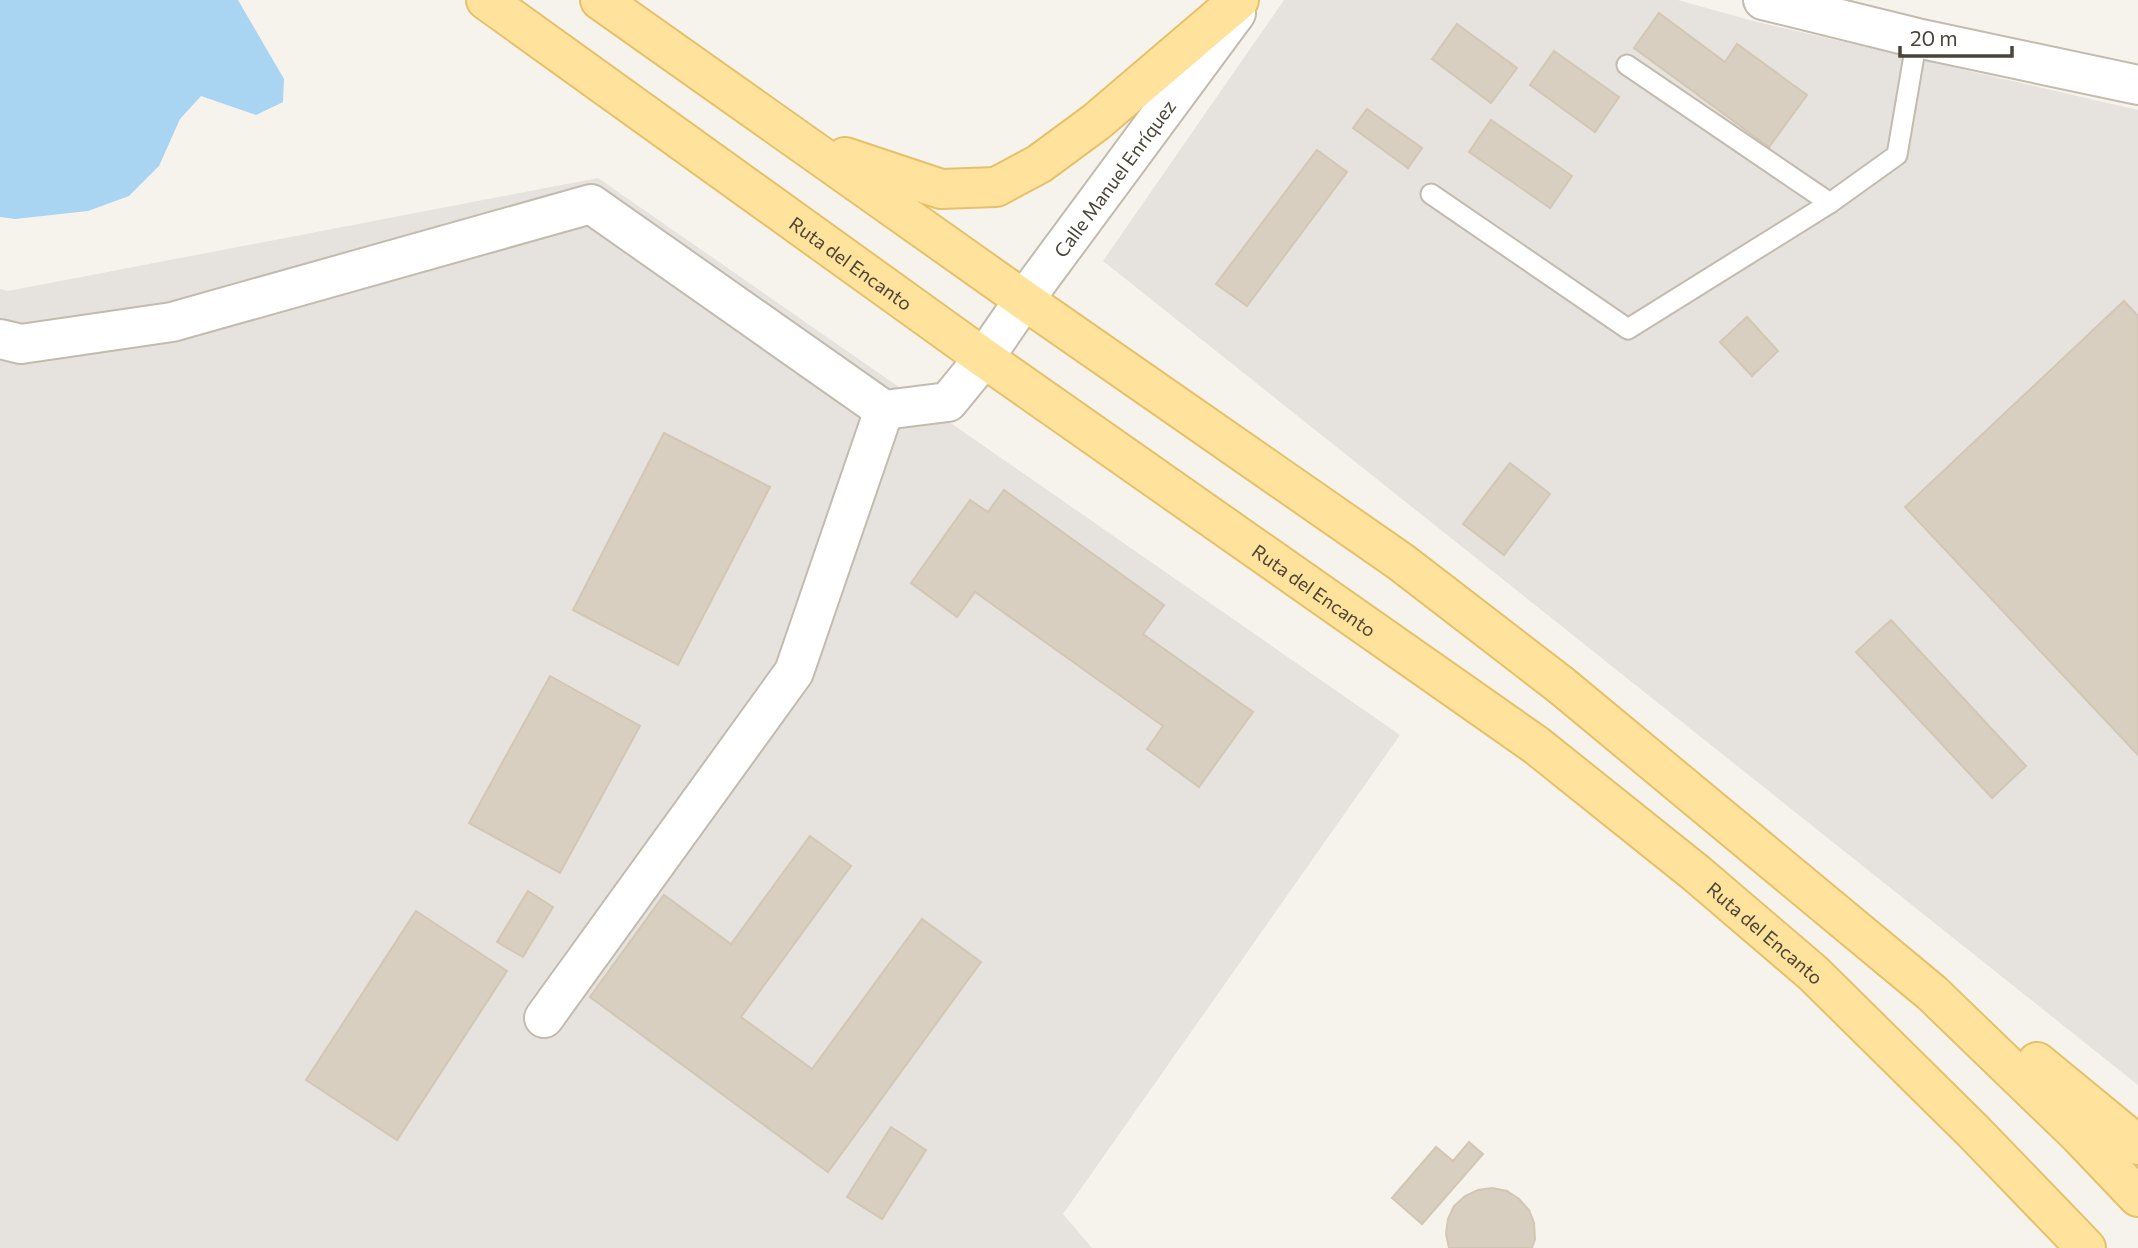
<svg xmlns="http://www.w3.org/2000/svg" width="2138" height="1248" font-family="Commissioner,sans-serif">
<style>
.industrial{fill:#e6e2dd}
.water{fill:#a9d4f2}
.building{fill:#d8cfc1;stroke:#d3c7b4;stroke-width:2}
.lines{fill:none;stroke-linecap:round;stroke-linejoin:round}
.service-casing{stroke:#c2bbae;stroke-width:23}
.minor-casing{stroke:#c2bbae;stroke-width:42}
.tertiary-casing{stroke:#c2bbae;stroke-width:42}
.primary-casing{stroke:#e6c16a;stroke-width:42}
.service{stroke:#fff;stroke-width:19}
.minor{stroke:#fff;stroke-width:38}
.tertiary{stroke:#fff;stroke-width:38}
.primary{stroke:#ffe39c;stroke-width:38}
.labels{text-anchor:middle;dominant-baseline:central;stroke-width:5;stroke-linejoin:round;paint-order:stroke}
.street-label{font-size:19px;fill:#4b4439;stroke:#fff}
</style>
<rect width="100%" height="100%" fill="#f6f3ec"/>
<!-- industrial -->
<g class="industrial">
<path d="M1284,0h394l75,21 385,89v975l-1035,-824z"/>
<path d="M598,178l802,557 -337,479 29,34h-1092v-959l8,2z"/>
</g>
<!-- water -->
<path class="water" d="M0,0h238l46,79 -1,23 -27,13 -55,-19 -21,23 -21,47 -30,30 -41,15 -73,8 -15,-2z"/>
<!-- building -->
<g class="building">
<path d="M1659,13l66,49 12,-18 70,51 -38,52 -135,-99z"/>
<path d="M1457,24l60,44 -26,35 -59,-44z"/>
<path d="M1554,51l65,46 -24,35 -65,-47z"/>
<path d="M1367,109l55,39 -14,20 -55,-40z"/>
<path d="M1491,120l81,56 -22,32 -81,-56z"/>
<path d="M1317,150l30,22 -100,134 -31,-22z"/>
<path d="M2124,301l14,15v439l-233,-248z"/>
<path d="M1747,317l31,34 -26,25 -32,-34z"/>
<path d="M664,433l106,54 -92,178 -105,-55z"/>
<path d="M1510,463l40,31 -46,61 -41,-31z"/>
<path d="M1004,490l160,115 -21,29 110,78 -54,75 -52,-38 16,-23 -188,-134 -18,25 -46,-34 59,-83 18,12z"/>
<path d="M1891,620l135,146 -34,32 -136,-146z"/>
<path d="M550,676l90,50 -80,147 -91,-50z"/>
<path d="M810,836l41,30 -110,151 71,52 110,-150 59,43 -153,210 -238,-175 74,-102 67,49z"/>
<path d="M528,891l25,16 -30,50 -26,-15z"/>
<path d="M416,911l91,60 -110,169 -91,-60z"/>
<path d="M891,1127l35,23 -44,69 -35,-22z"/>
<path d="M1469,1142l14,12 -61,70 -30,-26 44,-51 17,14z"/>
<path d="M1492,1188l15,3 12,8 10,11 5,13 1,16 -3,9h-83l-3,-14 2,-15 6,-13 11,-10 13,-6z"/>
</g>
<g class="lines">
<!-- service casing -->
<g class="service-casing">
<g id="service">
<path d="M1627,65l203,138"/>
<path d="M1431,194l197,135 202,-126 67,-48 20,-117"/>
</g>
</g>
<!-- minor casing -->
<g class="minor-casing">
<g id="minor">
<path d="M0,339l21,5 151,-22 419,-118 293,206 64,-8 36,-44"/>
<path d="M544,1018l250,-346 90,-262"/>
</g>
</g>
<!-- tertiary casing -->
<g class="tertiary-casing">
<g id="tertiary">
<path d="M1763,0l154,38 221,47"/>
<path id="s1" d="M984,358l40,-58 212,-287"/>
</g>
</g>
<!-- primary casing -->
<g class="primary-casing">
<g id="primary">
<path id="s2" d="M486,0l498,358 552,387 160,128 117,100 161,159 112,116"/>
<path d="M600,0l424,300 377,262 161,124 370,307 147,142 59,62"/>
<path d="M845,157l96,32 55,-2 43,-23 57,-42 143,-122"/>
<path d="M2037,1062l101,83"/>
</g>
</g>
<!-- service -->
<use href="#service" class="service"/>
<!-- minor -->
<use href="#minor" class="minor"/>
<!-- tertiary -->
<use href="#tertiary" class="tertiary"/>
<!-- primary -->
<use href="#primary" class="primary"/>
</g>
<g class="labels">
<!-- street labels -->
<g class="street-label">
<text stroke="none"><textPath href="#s1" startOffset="222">Calle Manuel Enríquez</textPath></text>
<text stroke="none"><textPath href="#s2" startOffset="450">Ruta del Encanto</textPath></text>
<text stroke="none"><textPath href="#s2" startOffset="1017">Ruta del Encanto</textPath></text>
<text stroke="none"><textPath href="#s2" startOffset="1584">Ruta del Encanto</textPath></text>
</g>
</g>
<!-- scale -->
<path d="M1900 46v10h112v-10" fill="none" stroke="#4b4439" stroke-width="3.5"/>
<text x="1910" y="46" font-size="21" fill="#4b4439" stroke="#ffffff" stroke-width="5" paint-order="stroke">20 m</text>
</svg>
